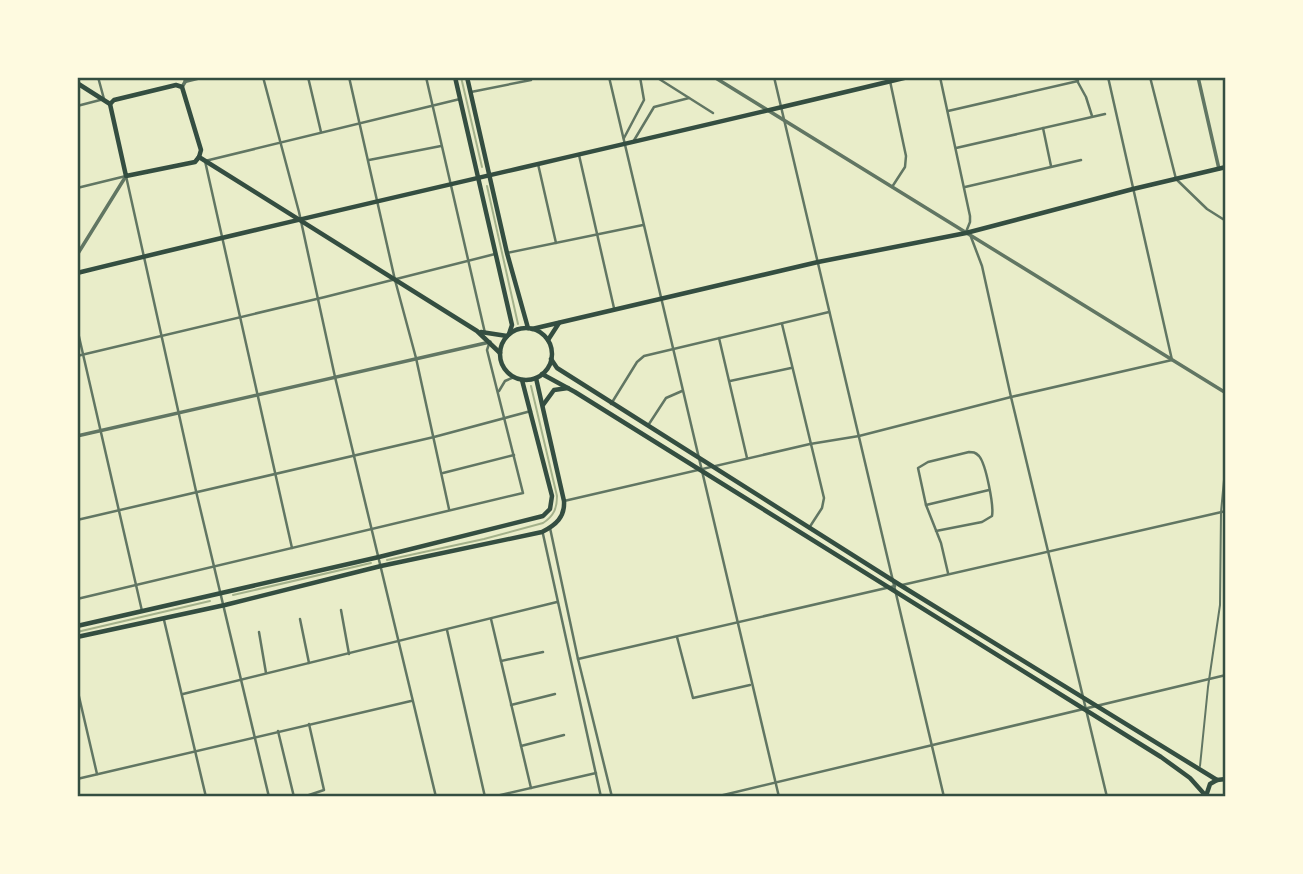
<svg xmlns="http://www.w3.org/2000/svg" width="1303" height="874" font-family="'Noto Sans',sans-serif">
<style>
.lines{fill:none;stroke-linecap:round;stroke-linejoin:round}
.stream{stroke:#a3b18a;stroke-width:2}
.service{stroke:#617663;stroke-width:2}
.minor{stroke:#617663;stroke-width:2.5}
.tertiary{stroke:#617663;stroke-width:3.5}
.secondary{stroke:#344e41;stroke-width:4.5}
.primary{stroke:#344e41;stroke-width:4.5}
.neatline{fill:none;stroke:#344e41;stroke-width:2.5}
</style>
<rect width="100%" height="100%" fill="#e9edc9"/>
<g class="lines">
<!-- stream -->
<g class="stream">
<path d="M461,77l21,90"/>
<path d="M487,186l31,138"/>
<path d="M387,560l97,-21 59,-16c11,-7 14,-15 14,-27l-26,-110"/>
<path d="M233,595l138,-32"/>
<path d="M77,632l133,-31"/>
</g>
<!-- service -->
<path class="service" d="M1200,766l8,-79 12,-82 1,-93 5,-54"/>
<!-- minor -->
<g class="minor">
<path d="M184,77l1,5 20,-5"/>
<path d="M263,77l36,135 36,165 101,420"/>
<path d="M308,77l13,55"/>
<path d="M349,77l46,203 21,78 33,151"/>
<path d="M426,77l59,256"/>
<path d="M609,77l170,720"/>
<path d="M656,77l57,36"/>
<path d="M774,77l170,720"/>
<path d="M940,77l30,139v6l-4,10"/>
<path d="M1075,77l11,20 6,19"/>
<path d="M1150,77l26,102 31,30 19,12"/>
<path d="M890,81l16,75 -1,11 -13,20"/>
<path d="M471,92l60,-12"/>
<path d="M77,106l27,-7 -6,-22"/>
<path d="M948,111l130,-30"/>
<path d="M1043,128l8,38"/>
<path d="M624,138l20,-38 -4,-23"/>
<path d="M633,142l21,-35 35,-9"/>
<path d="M956,148l149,-34"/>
<path d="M579,155l35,153"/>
<path d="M369,160l72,-14"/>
<path d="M538,164l18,79"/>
<path d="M965,187l116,-27"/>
<path d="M77,188l49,-12 70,315 73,306"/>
<path d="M971,237l11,29 29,131 96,400"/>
<path d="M507,253l136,-28"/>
<path d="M782,324l42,174 -2,10 -13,20"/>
<path d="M77,328l65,283"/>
<path d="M719,338l28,120"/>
<path d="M77,356l248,-59 170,-43"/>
<path d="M730,381l61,-13"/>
<path d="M499,391l6,-10 9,-4"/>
<path d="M611,404l26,-42 7,-6 185,-44"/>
<path d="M649,424l17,-26 16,-7"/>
<path d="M443,473l71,-18"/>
<path d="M564,501l246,-57 49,-8 152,-39 161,-37 -64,-283"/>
<path d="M926,505l63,-15"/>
<path d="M77,520l357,-83 97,-26"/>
<path d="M550,528l28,131 34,138"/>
<path d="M936,531l46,-9 10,-6c2,-10 -6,-52 -13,-60 -4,-4 -6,-4 -10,-4l-41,10 -10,6 8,37 15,38 7,30"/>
<path d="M543,534l58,263"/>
<path d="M292,548l-87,-387 255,-62"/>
<path d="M902,585l324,-74"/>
<path d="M77,599l446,-106 -36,-143 2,-6"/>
<path d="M341,610l8,44"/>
<path d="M300,619l9,44"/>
<path d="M491,619l40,169"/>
<path d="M164,620l42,177"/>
<path d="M447,630l38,167"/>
<path d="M259,632l7,41"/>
<path d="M677,637l16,61 57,-13"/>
<path d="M578,659l317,-73"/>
<path d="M501,661l42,-9"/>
<path d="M77,688l20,86"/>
<path d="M183,694l374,-92"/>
<path d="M511,705l44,-11"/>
<path d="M278,731l16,66"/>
<path d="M521,746l43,-11"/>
<path d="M77,779l334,-78"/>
<path d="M303,797l21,-7 -15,-66"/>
<path d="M492,797l104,-24"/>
<path d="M715,797l511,-122"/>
</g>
<!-- tertiary -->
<g class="tertiary">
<path d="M714,77l512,316"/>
<path d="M1198,77l21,92"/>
<path d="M182,87l6,-10"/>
<path d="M77,255l49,-79"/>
<path d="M77,436l413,-94"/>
</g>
<!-- secondary -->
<g class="secondary">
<path d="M77,273c276,-68 554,-129 831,-196"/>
<path d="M532,329l286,-67 148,-29 167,-44 93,-22"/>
<path d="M548,340l11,-17"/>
<path d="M543,405l11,-15 14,-2"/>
<path d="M77,626l302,-69 164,-41 7,-7 2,-13 -30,-116"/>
<path d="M77,637l148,-32 156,-39 161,-34c14,-7 23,-15 22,-31l-28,-123"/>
</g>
<!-- primary -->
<g class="primary">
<path d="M455,77l57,248 -3,9"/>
<path d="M467,77l40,176 21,75"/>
<path d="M77,83l33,21"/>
<path d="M110,104l16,72 69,-14 4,-5"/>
<path d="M110,104l4,-4 62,-15 6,2 19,63 -2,7"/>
<path d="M199,157l278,174 23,22"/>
<circle cx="526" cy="354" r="26"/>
<path d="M481,332l26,4"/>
<path d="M551,359l6,9 343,217 317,195"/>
<path d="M542,374l33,18 586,365 29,21 16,18"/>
<path d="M1206,796l4,-12 7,-4 9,-1"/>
</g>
</g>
<!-- border -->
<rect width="1303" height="874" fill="none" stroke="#fefae0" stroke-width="158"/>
<rect x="79" y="79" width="1145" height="716" class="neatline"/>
</svg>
